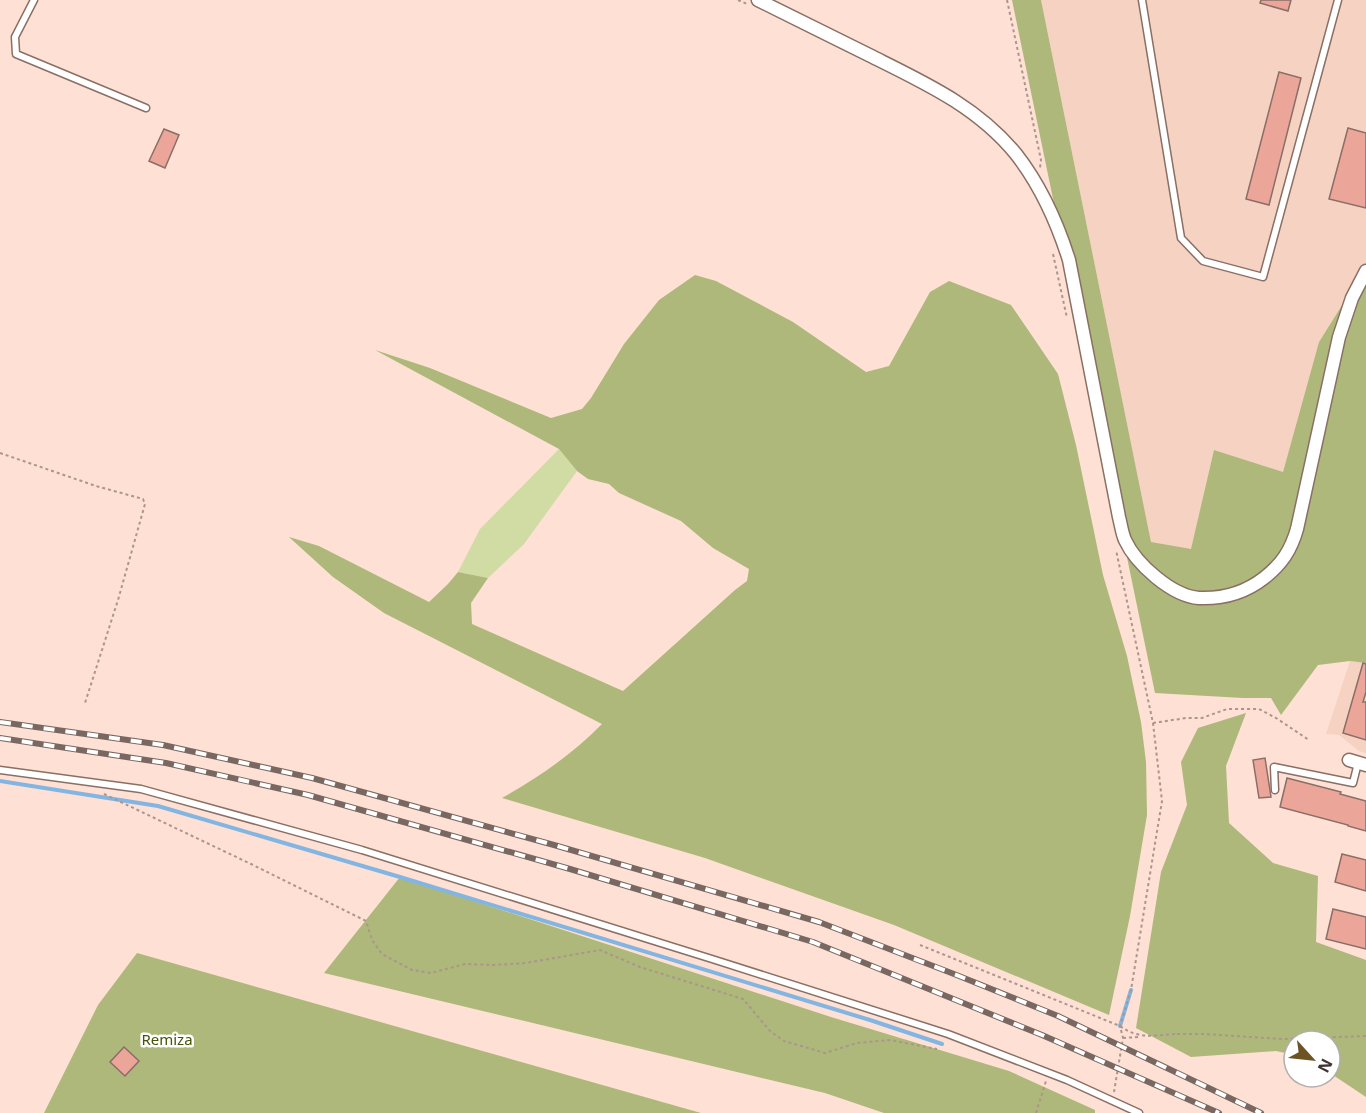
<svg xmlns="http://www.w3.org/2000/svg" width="1366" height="1113" font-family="'Noto Sans',sans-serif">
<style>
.built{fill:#f6d2c2}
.green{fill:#d1dba4}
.forest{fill:#adb87a}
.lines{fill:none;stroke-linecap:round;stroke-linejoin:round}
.stream{stroke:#83b5e2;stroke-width:4}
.building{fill:#eba699;stroke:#8a6e68;stroke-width:1.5}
.lane-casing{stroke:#896f64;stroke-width:9}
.street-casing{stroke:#896f64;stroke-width:15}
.path{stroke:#ab958c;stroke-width:2;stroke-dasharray:3 3;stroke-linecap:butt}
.lane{stroke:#fff;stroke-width:6}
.street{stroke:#fff;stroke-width:12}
.rail-casing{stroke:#796861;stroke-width:6}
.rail{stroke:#fff;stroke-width:4;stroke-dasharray:11;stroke-linecap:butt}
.labels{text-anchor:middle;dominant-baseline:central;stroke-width:5;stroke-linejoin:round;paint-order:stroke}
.park-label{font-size:15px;fill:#495208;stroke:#fff}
</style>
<rect width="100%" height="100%" fill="#fee0d4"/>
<!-- built -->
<g class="built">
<path d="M1041,0h325v267l-47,75 -36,130 -69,-22 -23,100 -40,-8z"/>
<path d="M1350,661l16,2v90l-7,-2 -20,-16 -13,-1z"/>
</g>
<!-- green -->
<path class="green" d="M559,449l18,22 -53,73 -36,34 -30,-6 22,-43z"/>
<!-- forest -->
<g class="forest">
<path d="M1012,0h29l110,542 40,7 23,-99 69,22 36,-130 47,-75v396l-16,-2 -32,4 -37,50 -10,-17h-28l-88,-5z"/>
<path d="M695,275l21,6 77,41 73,50 23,-6 41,-74 19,-11 62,24 47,69 18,71 27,130 24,81 14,66 5,40 1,53 -17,101 -21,99 -215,-90 -189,-67 -203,-60c36,-20 72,-45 100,-74l-218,-111 -51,-36 -44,-40 30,9 110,56 19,-18 10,-12 30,6 -17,25 1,21 151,67 112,-101 12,-9 2,-12 -36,-21 -32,-27 -62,-28 -10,-9 -21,-5 -11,-8 -18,-22 -184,-99 55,18 121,50 31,-9 9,-11 33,-54 35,-44z"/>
<path d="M1246,713l-20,53 3,57 44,40 45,13 -2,66 50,18v137l-36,-24v-32h-36v14l-18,-4 -85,6 -55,-29 25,-156 26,-67 -6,-43 17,-34z"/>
<path d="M400,877l431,140 178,54 86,39v3h-211l-59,-20 -501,-120z"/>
<path d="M137,953l564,160h-657l54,-108z"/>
</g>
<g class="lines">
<!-- stream -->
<g class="stream">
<path d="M0,781l158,25 242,71 470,143 72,24"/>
<path d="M1120,1026l11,-36"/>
</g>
</g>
<!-- building -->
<g class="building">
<path d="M1261,0h30l-3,11 -28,-8z"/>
<path d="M1279,72l22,6 -32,127 -23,-6z"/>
<path d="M1348,128l18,5v75l-37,-9z"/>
<path d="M164,129l15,6 -14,33 -16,-7z"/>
<path d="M1363,663l3,1v28l-3,10h3v38l-23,-7z"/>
<path d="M1265,758l6,39 -12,1 -6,-38z"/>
<path d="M1287,778l54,14 -1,2 26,7v30l-18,-5v-1l-68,-18z"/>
<path d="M1342,854l24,6v31l-31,-9z"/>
<path d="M1333,909l33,8v32l-40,-10z"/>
<path d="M124,1047l15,14 -14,15 -15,-14z"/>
</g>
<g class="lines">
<!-- lane casing -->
<g class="lane-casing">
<g id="lane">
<path d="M34,0l-19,37 1,17 130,54"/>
<path d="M1142,0l39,238 22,23 60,16 75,-277"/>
<path d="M0,770l141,19 221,61 350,109 236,75 119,46 72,33"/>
<path d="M1275,790l-1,-23 79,16 5,-20"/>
</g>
</g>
<!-- street casing -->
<g class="street-casing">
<g id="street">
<path d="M758,0c37,18 74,37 111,55 54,27 108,51 147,99 25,32 41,68 53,106l50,257c2,8 3,16 6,23 11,24 47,56 74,58 24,1 47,-6 65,-20 18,-14 27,-28 33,-49l42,-192 13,-39 14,-27"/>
<path d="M1349,760l17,5"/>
</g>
</g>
<!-- path -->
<g class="path">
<path d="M738,0l9,4"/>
<path d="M1007,0l34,160 -1,8"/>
<path d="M1053,254l14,64"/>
<path d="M0,453l96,33 47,13 2,5 -27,96 -33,103"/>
<path d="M1153,723l33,-5h16l25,-9h32l17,9 33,22"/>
<path d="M104,794l147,70 115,57 6,19 10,14 30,16 19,3 34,-9 30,1 31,-2 74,-13 40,17 103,32 27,32 14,10 41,12 32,-10 33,-3 47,9"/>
<path d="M920,945l200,81c19,14 35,9 56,8"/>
<path d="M1177,1034h27l78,5 84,-3"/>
<path d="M1123,1038l15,-1"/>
<path d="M1114,1092l9,-54 -3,-12 11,-36 31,-189 -9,-78 -37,-173"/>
<path d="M1036,1113l10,-32"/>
</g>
<!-- lane -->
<use href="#lane" class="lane"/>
<!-- street -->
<use href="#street" class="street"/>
<!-- rail casing -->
<g class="rail-casing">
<g id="rail">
<path d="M0,722l163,23 149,33 242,67 265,77 135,52 104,42 203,97"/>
<path d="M0,738l166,25 142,32 262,74 243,73 229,93 177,78"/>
</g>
</g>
<!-- rail -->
<use href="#rail" class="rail"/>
</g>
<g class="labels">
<!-- park labels -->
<g class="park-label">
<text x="167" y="1039">Remiza</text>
</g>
</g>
<!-- north arrow -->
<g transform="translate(1312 1059) rotate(117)"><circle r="28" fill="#ffffff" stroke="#b3aeac" stroke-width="1.5"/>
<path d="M0-4.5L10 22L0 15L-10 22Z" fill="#6e5325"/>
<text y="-9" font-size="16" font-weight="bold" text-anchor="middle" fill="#413530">N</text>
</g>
</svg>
